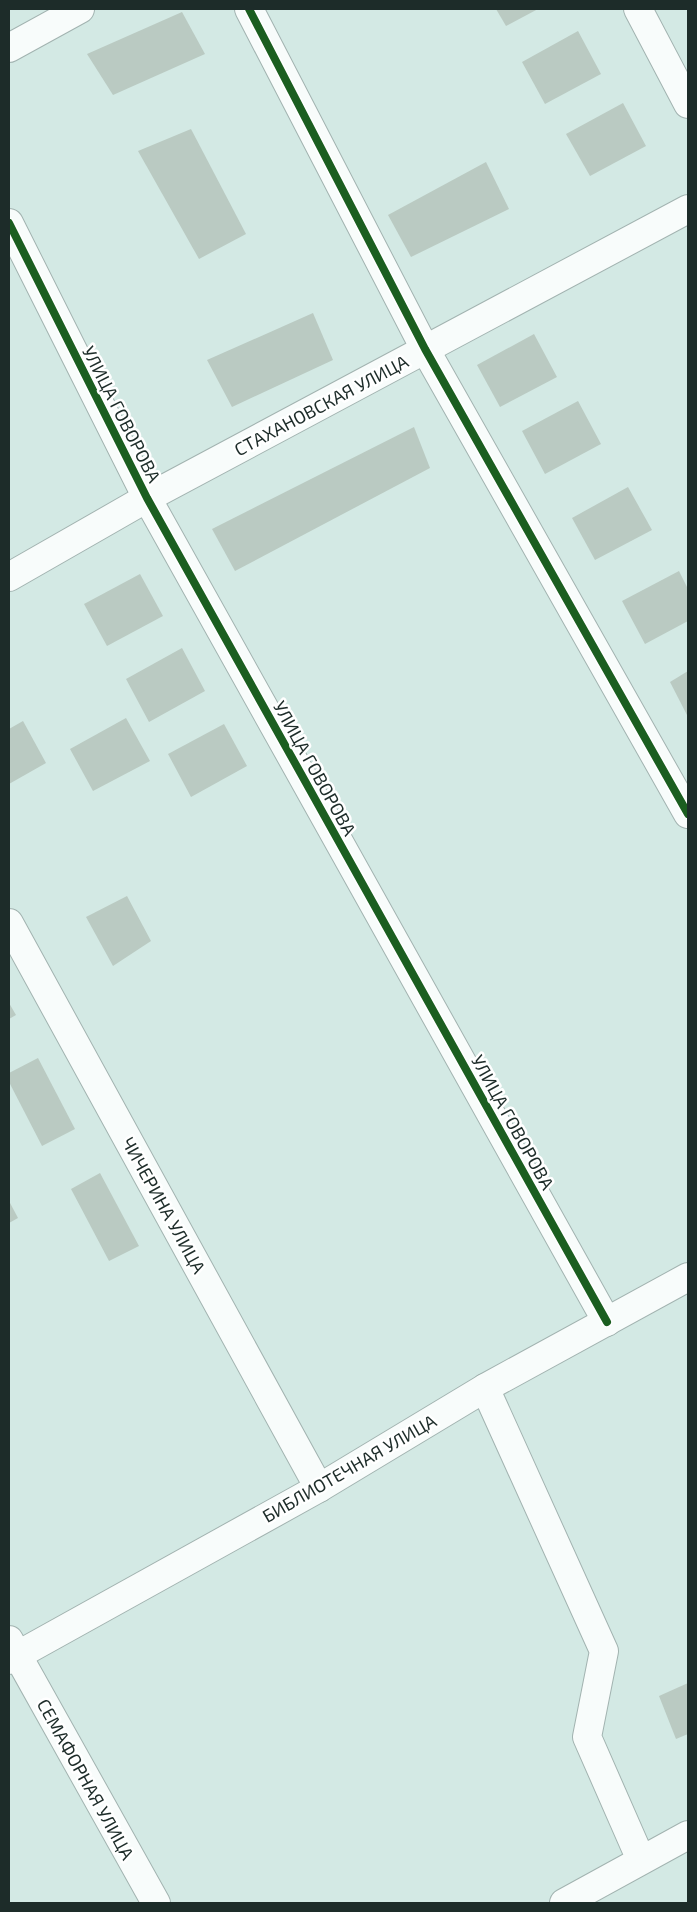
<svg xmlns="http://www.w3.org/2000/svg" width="697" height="1912" font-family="'Exo 2',sans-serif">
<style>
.building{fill:#bacac2}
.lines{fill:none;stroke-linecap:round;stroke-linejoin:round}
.minor-casing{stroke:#a2b3b0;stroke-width:30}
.minor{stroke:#f8fcfb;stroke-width:28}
.cycleway-casing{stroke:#fff;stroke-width:11}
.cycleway{stroke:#1b5e20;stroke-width:8}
.labels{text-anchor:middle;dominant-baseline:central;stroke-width:5;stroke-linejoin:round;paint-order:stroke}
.street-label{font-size:18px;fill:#1d2c29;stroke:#fff}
</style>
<rect width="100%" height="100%" fill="#d3e9e4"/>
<!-- building -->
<g class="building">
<path d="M496,9h42l-32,17z"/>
<path d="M182,12l23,42 -92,41 -26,-41z"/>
<path d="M578,31l23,43 -56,30 -23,-42z"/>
<path d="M623,103l23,43 -56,30 -24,-42z"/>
<path d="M191,129l55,105 -47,25 -61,-108z"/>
<path d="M486,162l23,47 -98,48 -23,-42z"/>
<path d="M313,313l20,47 -101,47 -25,-47z"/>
<path d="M534,334l23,43 -57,30 -23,-42z"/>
<path d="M578,401l23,43 -56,30 -23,-43z"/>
<path d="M414,427l16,41 -195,103 -23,-42z"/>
<path d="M628,487l24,43 -57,30 -23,-42z"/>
<path d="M679,571l9,18v32l-43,23 -23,-43z"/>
<path d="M140,574l23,42 -56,30 -23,-42z"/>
<path d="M182,648l23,43 -56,31 -23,-43z"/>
<path d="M688,671v46l-18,-35z"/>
<path d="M126,718l24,43 -57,30 -23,-42z"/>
<path d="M23,721l23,42 -37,21v-55z"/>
<path d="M224,724l23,42 -56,31 -23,-43z"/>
<path d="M127,896l24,45 -38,25 -27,-49z"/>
<path d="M9,1003l7,12 -7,4z"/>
<path d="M38,1058l37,71 -33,17 -33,-64v-9z"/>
<path d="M100,1173l39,73 -30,15 -38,-72z"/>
<path d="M9,1201l9,17 -9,5z"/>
<path d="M688,1683v51l-12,5 -17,-43z"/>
</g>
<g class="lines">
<!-- minor casing -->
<g class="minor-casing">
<g id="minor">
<path d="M249,9l176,340 263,465"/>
<path d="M638,9l50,95"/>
<path d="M9,48l71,-39"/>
<path d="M9,223l138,275 460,824"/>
<path d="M9,577l138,-79 541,-289"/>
<path d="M9,923l310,565"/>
<path d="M485,1388l119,263 -17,86 54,123"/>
<path d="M9,1640l147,263"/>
<path d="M9,1660l310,-172 166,-100 203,-111"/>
<path d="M564,1903l124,-68"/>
</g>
</g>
<!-- minor -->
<use href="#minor" class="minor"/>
<!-- cycleway casing -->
<g class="cycleway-casing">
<g id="cycleway">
<path d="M249,9l176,340 263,465"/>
<path d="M9,223l138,275 460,824"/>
</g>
</g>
<!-- cycleway -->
<use href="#cycleway" class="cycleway"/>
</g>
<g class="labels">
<!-- street labels -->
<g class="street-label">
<text transform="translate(321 405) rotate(-28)">СТАХАНОВСКАЯ УЛИЦА</text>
<text transform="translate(122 414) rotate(63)">УЛИЦА ГОВОРОВА</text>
<text transform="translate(315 768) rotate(61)">УЛИЦА ГОВОРОВА</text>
<text transform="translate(513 1122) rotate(61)">УЛИЦА ГОВОРОВА</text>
<text transform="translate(164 1205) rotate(61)">ЧИЧЕРИНА УЛИЦА</text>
<text transform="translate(349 1468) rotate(-30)">БИБЛИОТЕЧНАЯ УЛИЦА</text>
<text transform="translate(86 1779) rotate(61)">СЕМАФОРНАЯ УЛИЦА</text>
</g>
</g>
<!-- border -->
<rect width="697" height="1912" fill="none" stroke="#1d2c29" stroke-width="20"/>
</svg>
